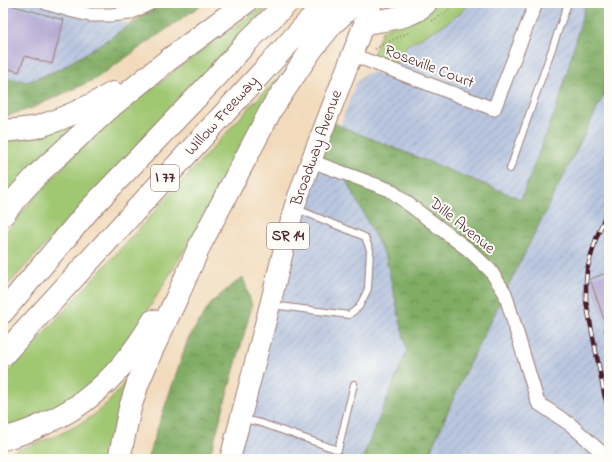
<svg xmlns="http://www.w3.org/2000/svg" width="612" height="462" font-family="'Indie Flower',sans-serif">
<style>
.industrial{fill:url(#industrial-furrows)}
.green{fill:#a0c772;stroke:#75734e}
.forest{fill:url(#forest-crowns);stroke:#656648}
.building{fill:#b4aad4}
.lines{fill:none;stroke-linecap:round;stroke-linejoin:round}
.service-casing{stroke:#9e7d74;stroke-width:8}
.minor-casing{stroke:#9e7d74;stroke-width:15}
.primary-casing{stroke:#9e7d74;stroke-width:22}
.motorway-casing{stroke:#9e7d74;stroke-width:24}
.path{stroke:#9e7d74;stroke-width:2;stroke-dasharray:1 3;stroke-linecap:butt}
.service{stroke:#fff;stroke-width:6}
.minor{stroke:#fff;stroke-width:13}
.primary{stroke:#fff;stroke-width:20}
.motorway{stroke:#fff;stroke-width:22}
.rail-casing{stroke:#4a1f2b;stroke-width:4.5}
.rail{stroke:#fdfcf7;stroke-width:3;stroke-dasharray:9;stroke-linecap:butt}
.labels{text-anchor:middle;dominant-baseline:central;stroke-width:4;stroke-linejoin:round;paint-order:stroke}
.shield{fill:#fdfcf7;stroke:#806168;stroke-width:1}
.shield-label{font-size:15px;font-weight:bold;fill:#4a1f2b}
.street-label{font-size:16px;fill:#4a1f2b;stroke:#fdfcf7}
</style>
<defs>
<pattern id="industrial-furrows" width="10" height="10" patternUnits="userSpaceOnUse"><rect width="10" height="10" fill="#b7c5de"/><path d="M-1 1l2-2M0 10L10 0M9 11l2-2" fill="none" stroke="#9fa9bf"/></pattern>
<pattern id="forest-crowns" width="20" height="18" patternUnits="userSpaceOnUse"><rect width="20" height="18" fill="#80ac64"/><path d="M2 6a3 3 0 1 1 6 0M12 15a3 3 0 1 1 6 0" fill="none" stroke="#6b8b53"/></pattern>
</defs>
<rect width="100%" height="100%" fill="#fdfcf7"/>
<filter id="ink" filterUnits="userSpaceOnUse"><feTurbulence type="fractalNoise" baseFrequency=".025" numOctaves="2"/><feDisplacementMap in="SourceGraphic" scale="8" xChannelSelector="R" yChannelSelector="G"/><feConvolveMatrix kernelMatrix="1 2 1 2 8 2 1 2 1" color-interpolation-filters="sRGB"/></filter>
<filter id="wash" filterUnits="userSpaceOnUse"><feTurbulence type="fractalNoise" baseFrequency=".012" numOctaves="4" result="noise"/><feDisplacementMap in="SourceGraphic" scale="16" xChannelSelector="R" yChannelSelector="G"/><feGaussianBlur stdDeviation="0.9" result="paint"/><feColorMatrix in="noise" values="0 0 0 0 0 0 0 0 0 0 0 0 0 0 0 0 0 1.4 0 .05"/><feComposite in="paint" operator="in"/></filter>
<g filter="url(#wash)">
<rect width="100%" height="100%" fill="#f2dbbc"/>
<!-- industrial -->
<g class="industrial">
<path d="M3,3h57l93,28 -150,65z"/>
<path d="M471,3h115l-27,98 -38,99 -181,-74 15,-41 6,-8 5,-3 7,-2 6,2 14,5 13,-33 32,-17 25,-18z"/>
<path d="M609,85v374h-182l39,-89z"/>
<path d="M311,161l32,12 43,85 21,93 -45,108h-132z"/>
</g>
<!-- green -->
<g class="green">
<path d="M268,3h4l-269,287v-54l26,-32 54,-59 33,-29 65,-50z"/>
<path d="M426,3h45c-18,19 -42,30 -65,43l-6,18 -27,-10 9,-23z"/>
<path d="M293,63l-93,161 -87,144 -28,25 -82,41v-56l256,-281z"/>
<path d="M82,124l-79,83v-65z"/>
<path d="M132,372l-22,87h-107v-4c34,-12 72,-23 99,-47 12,-10 21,-24 30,-36z"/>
</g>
<!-- forest -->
<g class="forest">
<path d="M161,3h43l-109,76 -63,29 -29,9v-40l25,5 34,-14 59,-37z"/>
<path d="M586,3h23v82l-143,285 -39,89h-65l45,-108 -21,-93 -43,-85 -32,-12 17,-42 12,7 181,73 38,-98z"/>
<path d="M243,277l9,29 -43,153h-62l41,-120 24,-37 18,-15z"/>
</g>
<g id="blocks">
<!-- building -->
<g class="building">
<path d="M3,3l61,17 -12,44 -27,-8 -6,16 -16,-5z"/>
<path d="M609,272v72l-5,-15 3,-1 -17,-49z"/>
</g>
</g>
</g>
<g filter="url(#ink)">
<use href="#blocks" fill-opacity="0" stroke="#9e7d74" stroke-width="1"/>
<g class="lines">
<!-- service casing -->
<g class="service-casing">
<g id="service">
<path d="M510,169l58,-166"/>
<path d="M272,305l77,10 10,-8 9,-18 2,-39 -5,-13 -68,-28"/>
<path d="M244,419l17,4 77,27 16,-66"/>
</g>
</g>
<!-- minor casing -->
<g class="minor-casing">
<g id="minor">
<path d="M46,3l27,8 17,4h21l19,-2 21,-10"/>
<path d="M353,55l141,54 42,-106"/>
<path d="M311,161l79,29 80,61 20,19 15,23 33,110 33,22 38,34"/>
</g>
</g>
<!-- primary casing -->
<g class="primary-casing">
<path id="primary" d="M230,459l40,-154 24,-97 17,-47 61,-158"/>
</g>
<!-- motorway casing -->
<g class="motorway-casing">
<g id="motorway">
<path d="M365,23c20,-4 46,-4 61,-20"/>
<path d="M3,131c11,-1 23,-2 34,-4 27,-8 52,-20 76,-34"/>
<path d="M3,215l14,-18 21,-23 75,-69 54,-44 78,-58"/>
<path d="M3,312l85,-101 129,-135 31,-35 39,-38"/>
<path d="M3,355l305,-333 21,-19"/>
<path d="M3,439c15,-4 29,-9 43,-16 15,-7 30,-15 42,-25 27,-21 48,-48 65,-77"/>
<path d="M119,459l11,-51 8,-25 14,-33 26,-55 22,-50 72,-137 40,-59 21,-26 22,-20"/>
</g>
</g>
<!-- path -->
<g class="path">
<path d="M432,21l14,-9 11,-9"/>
<path d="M375,49l13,-7 22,-10"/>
</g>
<!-- service -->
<use href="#service" class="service"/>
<!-- minor -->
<use href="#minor" class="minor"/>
<!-- primary -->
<use href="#primary" class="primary"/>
<!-- motorway -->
<use href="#motorway" class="motorway"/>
<!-- rail casing -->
<g class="rail-casing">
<path id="rail" d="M609,206l-13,33 -5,17 -4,14 -1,13v18l19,97 4,11"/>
</g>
<!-- rail -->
<use href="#rail" class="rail"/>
</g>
</g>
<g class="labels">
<!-- shield labels -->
<g class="shield">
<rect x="151" y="165" width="28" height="26" rx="3"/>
<rect x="267" y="223" width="42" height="26" rx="3"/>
</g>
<g class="shield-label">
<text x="165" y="178">I 77</text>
<text x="288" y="236">SR 14</text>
</g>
<!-- street labels -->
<g class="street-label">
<text transform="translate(429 67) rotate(21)">Roseville Court</text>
<text transform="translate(222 116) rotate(-48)">Willow Freeway</text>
<text transform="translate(317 148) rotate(-70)">Broadway Avenue</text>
<text transform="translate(462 226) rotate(39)">Dille Avenue</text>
</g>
</g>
<!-- margin -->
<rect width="612" height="462" fill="none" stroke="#fdfcf7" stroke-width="16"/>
</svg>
